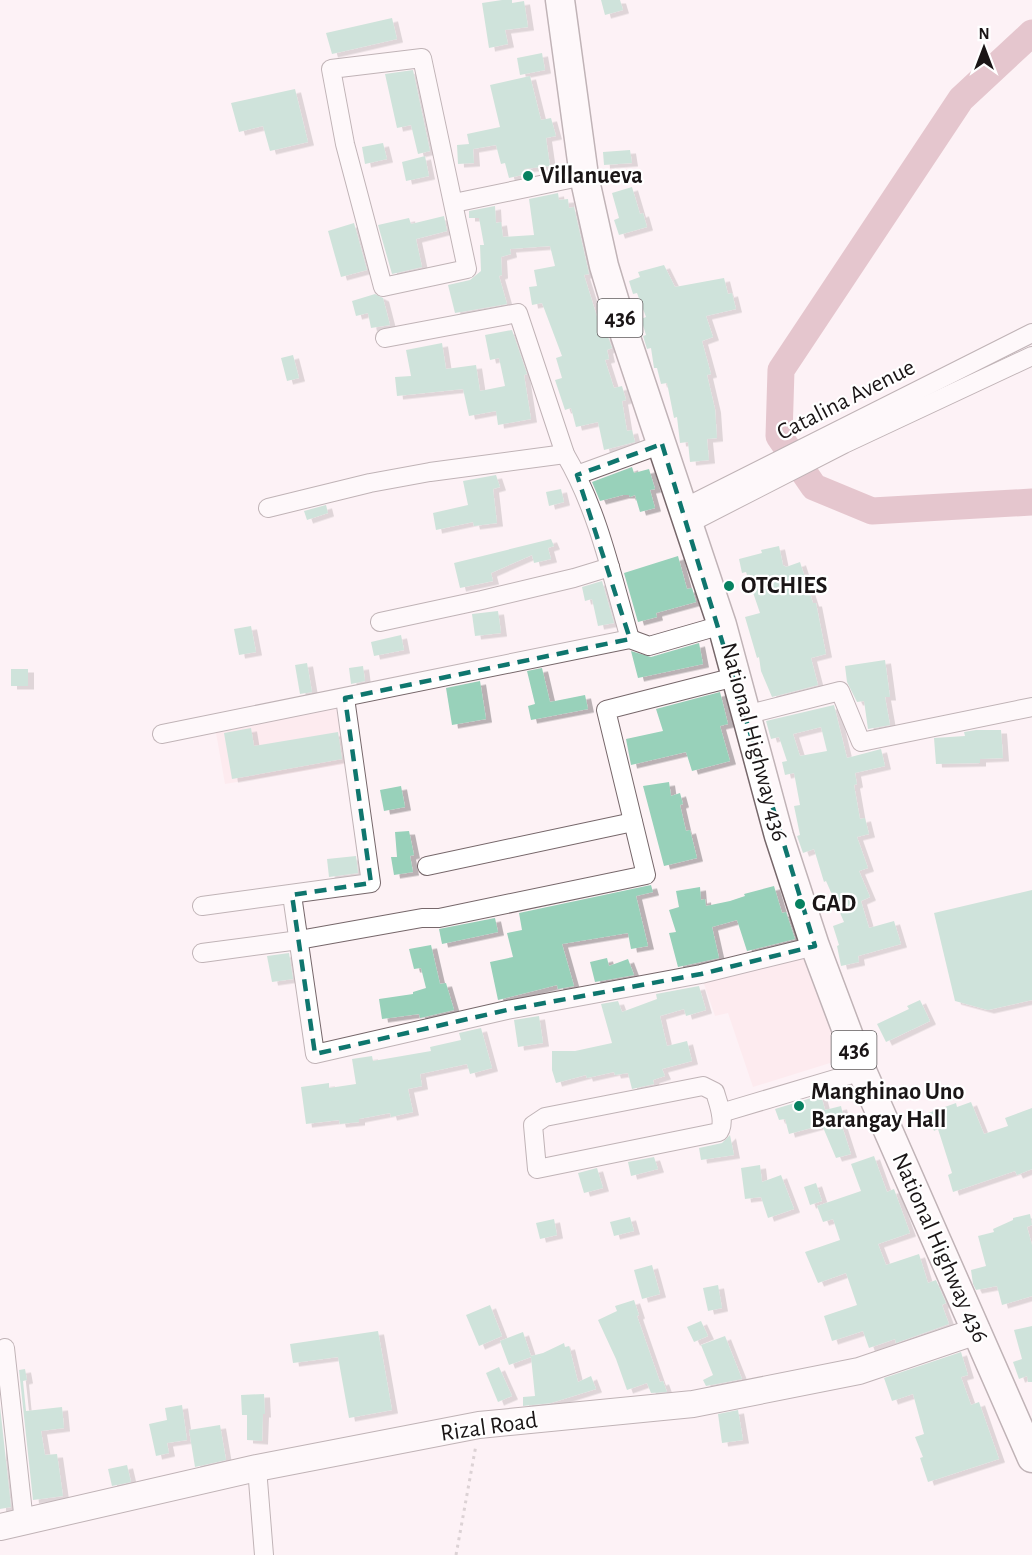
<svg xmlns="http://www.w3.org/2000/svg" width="1032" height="1555" font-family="'Alegreya Sans',sans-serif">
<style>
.built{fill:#fce2e7}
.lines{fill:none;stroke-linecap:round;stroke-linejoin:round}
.river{stroke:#c8919e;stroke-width:27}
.building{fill:#98d1ba;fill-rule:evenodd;filter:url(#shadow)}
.street-casing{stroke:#76676a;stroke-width:20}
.secondary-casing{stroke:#76676a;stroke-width:28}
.primary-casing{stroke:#76676a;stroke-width:31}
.path{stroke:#b4abad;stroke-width:3;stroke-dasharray:3 4.5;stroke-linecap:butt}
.street{stroke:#fff;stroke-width:18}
.secondary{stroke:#fff;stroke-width:26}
.primary{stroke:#fff;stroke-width:28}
.marked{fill:none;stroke:#0f766e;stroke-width:4.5;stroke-dasharray:12 8;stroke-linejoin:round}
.poi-dot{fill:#068160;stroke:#fff;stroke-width:2}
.labels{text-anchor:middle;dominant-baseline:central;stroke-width:4.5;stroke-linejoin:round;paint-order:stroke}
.shield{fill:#fff;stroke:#5f5b5c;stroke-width:1.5}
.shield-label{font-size:22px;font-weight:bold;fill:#1a1516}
.poi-label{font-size:24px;font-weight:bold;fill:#1a1516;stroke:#fff;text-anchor:start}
.street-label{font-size:24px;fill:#1a1516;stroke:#fff}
</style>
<defs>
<filter id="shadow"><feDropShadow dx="6" dy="3.5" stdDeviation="0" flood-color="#0004"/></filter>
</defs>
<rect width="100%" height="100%" fill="#fdf2f5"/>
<!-- built -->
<g class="built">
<path d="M342,705l9,58 -126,21 -10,-57z"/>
<path d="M804,951l42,107 -93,29 -25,-74 -13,3 -13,-38z"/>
</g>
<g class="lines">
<!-- river -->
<path class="river" d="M1032,33l-71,66 -180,271 -2,66 35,51 58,24 160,-9"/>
</g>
<!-- building -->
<g class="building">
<path d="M502,0h10v3l12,-2 4,26 -23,3 3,14 -19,4 -7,-45z"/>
<path d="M601,0h19l3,10 -18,5z"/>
<path d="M392,18l5,21 -65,15 -6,-21z"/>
<path d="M542,53l3,17 -25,5 -3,-17z"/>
<path d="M413,70l17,81 -12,3 -7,-29 -14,3 -12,-54z"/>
<path d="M530,76l11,44 10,-2 5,18 -10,2 4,28 -26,3 2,5 -17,4 -4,-15 -4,1 -5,-19 -23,4 1,14 -16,1 -1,-19 12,-1 -2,-10 33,-7 -10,-42z"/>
<path d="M295,89l13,53 -38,9 -7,-25 -24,6 -8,-29z"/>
<path d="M383,143l4,16 -22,5 -3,-17z"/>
<path d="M630,150l2,13 -28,2 -1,-13z"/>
<path d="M425,156l4,20 -23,5 -4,-19z"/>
<path d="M632,187l8,27 3,-1 4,14 -28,8 -5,-15 5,-2 -7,-25z"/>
<path d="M558,193l1,7 9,-1 1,9 5,-1 15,67 -5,1 19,61 4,-2 5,14 -5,2 2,9 -4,1 9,28 8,-2 4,14 -4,1 5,30 5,-1 3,12 -31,8 -6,-28 -22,5 -5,-19 -6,2 -10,-30 7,-2 -6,-20 6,-2 -20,-53 -10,2 -3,-18 8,-1 -3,-16 21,-4 -5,-20 -40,3 1,5 -10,3 1,18 -3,1 8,28 -52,9 -7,-28 22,-5 11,-9 -1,-26h4l-5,-27h-10v-7l26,-5 1,17 5,-1 2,15 31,-2 -5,-36z"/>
<path d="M444,216l3,15 -31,8 6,28 -30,7 -14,-49 31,-7 2,6z"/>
<path d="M354,223l13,47 -26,7 -13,-46z"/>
<path d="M664,265l11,22 49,-9 4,16 4,-1 4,16 -30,7 7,21 -11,4 9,33 -4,1 8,34 2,29 -10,1 2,21 -19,2 -2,-20 -8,1 -3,-26 -3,1 -7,-35 -6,1 -4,-16h-3l-3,-20 -4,1 -4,-13 3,-1 -5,-16 5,-2 -9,-24 -4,1 -4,-13 11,-4 -2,-5z"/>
<path d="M375,294l8,4 7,27 -19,3 -3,-15 -12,3 -4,-15z"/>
<path d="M512,330l15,44 -3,1 7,44 -33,6 -2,-14 -27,5 -6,-27 -66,7 -2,-19 16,-1 -5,-26 36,-7 4,26 30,-4 4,26 25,-5 -6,-28 -9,2 -5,-25z"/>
<path d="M293,355l6,23 -12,3 -6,-23z"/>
<path d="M632,467l2,6 15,-4 6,20 -5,1 5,18 -15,4 -5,-17 -5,2 -1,-2h-6l-23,6 -8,-19z"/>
<path d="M496,475l4,12 -7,2 4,34 -23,3 -1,-4 -37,8 -3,-17 35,-8 -5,-24z"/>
<path d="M561,489l3,13 -15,4 -3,-14z"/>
<path d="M326,505l2,8 -21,7 -3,-9z"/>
<path d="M551,539l3,7 -6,2 3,11 -17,4 -2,-8 -41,18 2,8 -33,7 -6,-25z"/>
<path d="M779,546l4,19 3,2 14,-5 13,41h3l10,51 -15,4 7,27 -46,12 -11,-26 -2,-14 -2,1 -12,-41 15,-4 -14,-41 -4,1 -3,-14 23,-6 -1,-3z"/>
<path d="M678,556l9,33 5,-1 4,14 -40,11 1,4 -19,5 -14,-49z"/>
<path d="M602,581l12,42 -16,3 -6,-27 -7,2 -3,-14z"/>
<path d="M498,611l3,22 -26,3 -3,-22z"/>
<path d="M251,626l5,26 -17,3 -5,-26z"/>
<path d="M401,635l3,15 -30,6 -3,-14z"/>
<path d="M699,643l4,21 -65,14 -7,-27 20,6z"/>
<path d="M885,660l5,37h-5l5,28 -22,4 -4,-28 -7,1 -10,-20 -2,-16z"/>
<path d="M307,663l5,29 -12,2 -5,-29z"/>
<path d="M363,666l2,15 -14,3 -2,-16z"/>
<path d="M542,668l8,34 35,-7 3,14 -57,11 -3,-14 7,-2 -8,-33z"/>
<rect x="11" y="669" width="17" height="17"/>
<path d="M480,681l6,38 -34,6 -6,-37z"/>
<path d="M720,692l8,32 -8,2 10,35 -38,10 -6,-19 -55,13 -5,-26 37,-8 -7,-22z"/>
<path d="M834,705l13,53 34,-9 4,17 -30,7 2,11 -3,1 6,34 5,-1 4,16 -12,3 11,31 -9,3 11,26 -9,4 8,27 25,-7 7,23 -43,12 1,6 -18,4 -4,-20 2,-1 -6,-19 11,-4 -18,-41 -2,1 -10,-33 -11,4 -6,-17 3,-1 -6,-29 6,-1 -6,-32 -9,2 -3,-13 5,-1 -8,-24 -8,2 -5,-18zM821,727l6,24 -27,5 -7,-22z"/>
<path d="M251,728l3,18 84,-14 4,27 -110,20 -8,-46z"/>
<path d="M976,730h25l2,28 -23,1v4l-44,1 -2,-26 31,-2 -1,-4z"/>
<path d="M669,782l2,14 9,-3 3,11 -3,1 6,26 4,-1 7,28 -33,8 -21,-80z"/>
<path d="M401,786l4,21 -21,4 -4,-21z"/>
<path d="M409,831l5,24 -4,1 3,16 -19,3 -3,-18h6l-2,-25z"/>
<path d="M356,856l2,17 -29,4 -2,-18z"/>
<path d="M651,885l2,7 -17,4 12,50 -17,3 -3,-16 -66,11 12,42 -16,3 -1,-4 -59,15 -8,-38 23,-5 -6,-24 15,-3 -3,-17z"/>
<path d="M774,886l8,27 4,-1 9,27 -48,12 -10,-31 -25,7 7,31 -41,9 -9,-34 7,-1 -7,-22 10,-3 -3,-16 24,-4 1,13 4,-1 1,7 24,-5 15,-5 -1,-2z"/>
<path d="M1032,890v110l-44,10 -33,-9 -21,-88z"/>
<path d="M495,918l3,14 -56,12 -3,-15z"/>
<path d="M431,945l9,39 6,-1 8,27 -34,8 -1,-4 -37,5 -3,-20 34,-5v-2l13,-4 -5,-20 -7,1 -5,-20z"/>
<path d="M289,953l4,26 -21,3 -5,-26z"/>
<path d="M607,958l2,8 19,-7 6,16 -39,7 -5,-20z"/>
<path d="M699,986l7,24 -20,6 -2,-7 -24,7 7,30 20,-5 5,20 -30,8 3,7 -12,4 1,4 -22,5 -4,-16 -13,2 -1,-3 -27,6 -1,-3 -30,8 -4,-13v-19h23l37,-8 -11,-39 17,-3 4,11 35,-13 -1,-5z"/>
<path d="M920,1000l10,21 -44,21 -9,-18 32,-15 -2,-3z"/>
<path d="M539,1016l4,27 -25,4 -4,-27z"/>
<path d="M481,1028l11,40 -22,6 -3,-10 -47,10 2,12 -14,3 5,23 -22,5 -1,-4 -31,6v3l-19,2 -1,-4 -33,4 -5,-37 28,-4v5l27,-4 -4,-25 20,-3 1,5 58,-10 -1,-4 31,-7 -2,-7z"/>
<path d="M821,1095l4,15 16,-4 3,13 -4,1 11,34 -15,4 -14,-33 -33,9 -4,-15 -6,1 -4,-11z"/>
<path d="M971,1102l13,32 24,-8 -3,-8 27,-10v61l-15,6 -2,-4 -62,21 -5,-17 4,-2 -14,-44 -4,2 -6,-18 28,-10 1,4z"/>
<path d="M730,1135l4,20 -33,5 -2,-12 23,-5z"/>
<path d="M874,1156l13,36 7,-3 16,44 -32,11 8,21 33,-11 9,29 8,-3 10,23 -4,2 7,19 -53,19 -1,-4 -26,9 -6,-17 -31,10 -8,-25 33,-11 -11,-32 -28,10 -13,-31 35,-12 -7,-21 -10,3 -6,-16 44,-15 -10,-27z"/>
<path d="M654,1157l4,12 -27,7 -3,-14z"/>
<path d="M760,1165l2,17 19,-7 13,34 -26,9 -7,-21 -16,2 -4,-31z"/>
<path d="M597,1168l6,20 -19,5 -6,-20z"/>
<path d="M816,1183l6,18 -12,4 -6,-18z"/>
<path d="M1030,1214l2,11 -5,2 5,18v51l-30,9 -5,-19 -21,4 -3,-6 -2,-14 15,-4 -8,-30 16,-4 -1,-3 20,-9v-2z"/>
<path d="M630,1217l4,14 -20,5 -4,-14z"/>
<path d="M554,1219l3,16 -17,4 -4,-16z"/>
<path d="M652,1265l8,29 -18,5 -8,-29z"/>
<path d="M718,1285l4,23 -14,3 -5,-23z"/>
<path d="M634,1300l5,15 -2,1 23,66 3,-1 4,11 -16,1 -4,-10 -20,7 -11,-31 -18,-39 19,-9 -2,-5z"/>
<path d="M490,1305l12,31 -23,10 -13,-31z"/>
<path d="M701,1321l7,15 -14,6 -7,-15z"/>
<path d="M1032,1326v56h-4l-1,-6 -8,3 -6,-17 9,-3 -8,-29z"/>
<path d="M378,1331l14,79 -43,8 -11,-61 -45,6 -3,-19z"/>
<path d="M523,1332l8,24 12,-3 21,-10 1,4 4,-1 9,36 13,-6 5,13 -45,14 -28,3v-9l12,-1 -4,-39 -22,8 -9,-24z"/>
<path d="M725,1336l17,43 -36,7 -3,-6 10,-5 -12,-30z"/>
<path d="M961,1352l7,23 -7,2 10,28 8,-3 20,57 -71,23 -8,-24 3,-1 -8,-20 9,-3 -11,-40 -21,7 -8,-23z"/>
<path d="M499,1367l13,29 -14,6 -12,-29z"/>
<path d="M25,1369l2,11 -4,1 3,30 36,-4 2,21 -23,3 4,24 12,-1 6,42 -30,4 -14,-130z"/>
<path d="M264,1394l1,20h-2l-1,27 -15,-1v-25h-5l-1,-20z"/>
<path d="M182,1405l5,35 -20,3 2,10 -13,3 -7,-32 18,-4 -2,-12z"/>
<path d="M0,1406l11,101 -11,2z"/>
<path d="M738,1410l5,30 -21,3 -4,-29z"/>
<path d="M220,1425l6,35 -31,7 -6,-37z"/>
<path d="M127,1465l4,17 -19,4 -4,-17z"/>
</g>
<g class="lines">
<!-- street casing -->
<g class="street-casing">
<g id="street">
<path d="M422,58l45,211 -84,18 -38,-143 -14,-75z"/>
<path d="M454,203l130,-27"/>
<path d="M385,338l133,-25 47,141c33,56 47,122 65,185"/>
<path d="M577,475l85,-31"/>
<path d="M268,508l102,-25 60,-11 135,-18"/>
<path d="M682,509l350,-176"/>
<path d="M688,524l156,-80 188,-88"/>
<path d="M380,622l102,-22 92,-22 36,-11"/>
<path d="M745,715l95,-24 21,51 171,-35"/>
<path d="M162,734l468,-95 19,7 73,-21"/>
<path d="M427,866l206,-44"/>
<path d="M292,895l23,159 192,-44 194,-36 114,-28"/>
<path d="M202,906l169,-23 -26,-185"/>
<path d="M202,953l97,-13 123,-22h17l207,-43 -40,-165 129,-33"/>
<path d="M703,1086l12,6c3,11 11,29 4,40l-182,37 -4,-44 12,-8z"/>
<path d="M721,1113l141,-42"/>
<path d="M5,1348l19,174"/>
<path d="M257,1468l7,87"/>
</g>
</g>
<!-- secondary casing -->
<g class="secondary-casing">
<path id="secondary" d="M0,1527l257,-59 222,-43 214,-21 166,-33 118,-40"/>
</g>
<!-- primary casing -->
<g class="primary-casing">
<path id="primary" d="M560,0l24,176 20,90 19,63 99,296 57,211 36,110 47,125 170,387"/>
</g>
<!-- path -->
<path class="path" d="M456,1555l20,-110"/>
<!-- street -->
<use href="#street" class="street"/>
<!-- secondary -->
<use href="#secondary" class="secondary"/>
<!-- primary -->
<use href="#primary" class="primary"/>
</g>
<!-- marked area -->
<path d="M0 0H1032V1555H0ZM662,444l153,502 -114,28 -194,36 -192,44 -23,-159 79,-12 -26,-185 285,-59 -53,-164z" fill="#fdf2f5" fill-opacity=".55" fill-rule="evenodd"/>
<path class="marked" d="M662,444l153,502 -114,28 -194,36 -192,44 -23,-159 79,-12 -26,-185 285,-59 -53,-164z"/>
<!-- markers -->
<g class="poi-dot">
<circle cx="528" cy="176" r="6"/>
<circle cx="729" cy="586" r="6"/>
<circle cx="800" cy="904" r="6"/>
<circle cx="799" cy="1106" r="6"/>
</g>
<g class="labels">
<!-- shield labels -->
<g class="shield">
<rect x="597.5" y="299" width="45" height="38" rx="4.5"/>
<rect x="831.5" y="1031" width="45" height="38" rx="4.5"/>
</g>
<g class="shield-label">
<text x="620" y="318">436</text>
<text x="854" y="1050">436</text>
</g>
<!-- poi labels -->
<g class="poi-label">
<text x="540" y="176">Villanueva</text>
<text x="741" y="586">OTCHIES</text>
<text x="812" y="904">GAD</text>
<text x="811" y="1092">Manghinao Uno<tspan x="811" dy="28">Barangay Hall</tspan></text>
</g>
<!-- street labels -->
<g class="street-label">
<text transform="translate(846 400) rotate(-27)">Catalina Avenue</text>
<text transform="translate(754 742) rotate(75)">National Highway 436</text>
<text transform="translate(940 1248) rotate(66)">National Highway 436</text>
<text transform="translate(489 1427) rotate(-8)">Rizal Road</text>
</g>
</g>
<!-- north arrow -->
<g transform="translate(984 48)" stroke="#ffffff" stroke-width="4.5" paint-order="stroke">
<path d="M0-4.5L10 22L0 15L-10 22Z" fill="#1a1516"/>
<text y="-9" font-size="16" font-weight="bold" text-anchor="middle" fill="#1a1516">N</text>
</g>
</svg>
